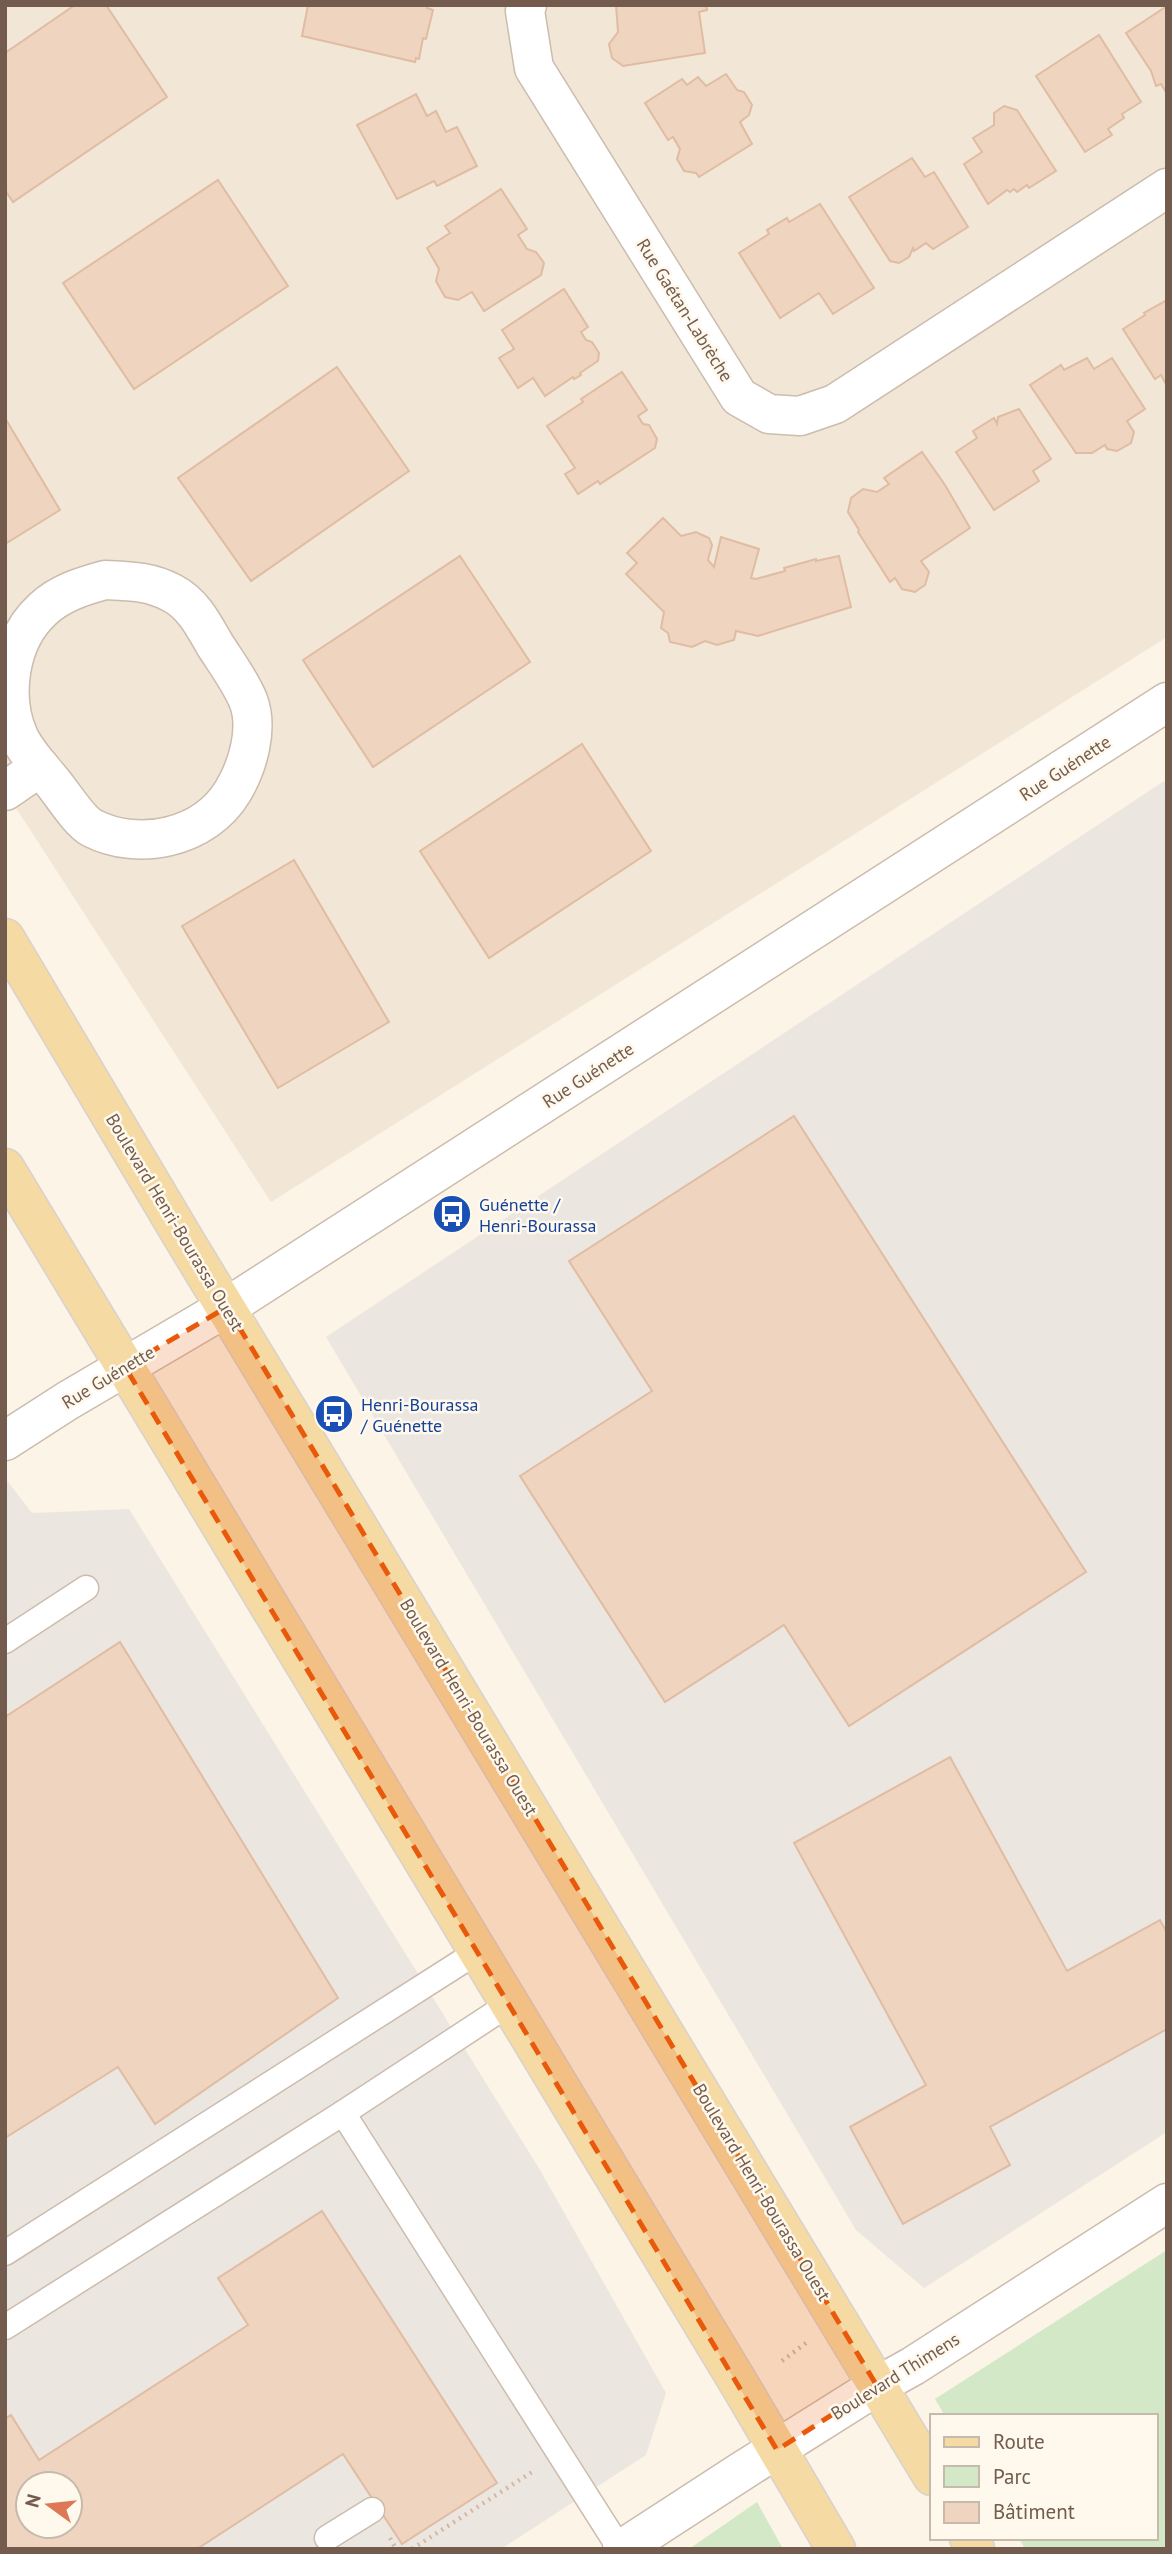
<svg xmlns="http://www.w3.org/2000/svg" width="1172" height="2554" font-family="'PT Sans',sans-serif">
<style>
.residential{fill:#f2e6d6}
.industrial{fill:#ece6e0;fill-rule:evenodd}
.green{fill:#d3e8c6}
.building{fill:#efd4c0;stroke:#e0bca2;stroke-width:2;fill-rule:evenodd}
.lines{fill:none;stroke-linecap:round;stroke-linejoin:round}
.service-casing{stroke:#ccbcae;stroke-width:27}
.minor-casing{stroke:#ccbcae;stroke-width:41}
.tertiary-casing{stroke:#ccbcae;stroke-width:41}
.primary-casing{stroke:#d8d1cd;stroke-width:41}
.path{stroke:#d3b8a3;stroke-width:4.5;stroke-dasharray:2 5;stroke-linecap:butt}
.service{stroke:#fff;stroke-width:24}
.minor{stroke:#fff;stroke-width:38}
.tertiary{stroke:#fff;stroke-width:38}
.primary{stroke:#f5daa4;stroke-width:38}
.marked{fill:#e8590c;fill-opacity:0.2;stroke:#e8590c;stroke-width:5;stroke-dasharray:14 9;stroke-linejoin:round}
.labels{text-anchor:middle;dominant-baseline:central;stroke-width:5;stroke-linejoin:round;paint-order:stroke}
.street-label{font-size:18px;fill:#735c4d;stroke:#fef8ed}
.transit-label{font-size:18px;fill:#164399;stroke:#fef8ed;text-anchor:start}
</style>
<rect width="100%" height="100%" fill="#fbf4e7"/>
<!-- residential -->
<path class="residential" d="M5,5h1162v632l-896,565 -266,-411z"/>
<!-- industrial -->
<g class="industrial">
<path d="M1167,779v1353l-243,156 -68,-58 -530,-893z"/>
<path d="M5,1478l27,35 97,-4 411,661 126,223 -20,62 -145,94h-496zM28,2484h42v42h-42z"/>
</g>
<!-- green -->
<g class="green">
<path d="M1167,2250v299h-142l-6,-11h137v-122h-211l-10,-17z"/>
<path d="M757,2502l26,47h-94z"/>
</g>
<!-- building -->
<g class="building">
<path d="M75,5h31l61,92 -154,105 -8,-12v-137z"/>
<path d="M308,5h120l-1,3 6,2 -7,29 -3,-1 -4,21 -3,-1 -1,4 -113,-26z"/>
<path d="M616,5h90l1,5 -8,2 6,41 -82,13 -11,-8 -3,-14 9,-12z"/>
<path d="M1167,6v88l-6,-10 -5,2 -5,-15 -25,-38z"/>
<path d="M1099,35l42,67 -19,12 2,4 -16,11 4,6 -27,17 -49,-76z"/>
<path d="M726,74l11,16 7,2 8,13 -3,10 -9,7 12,22 -53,33 -3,-4 -12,-2 -7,-12 3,-10 -7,-12 -5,3 -23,-37 37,-24 5,6 11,-8 8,9z"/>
<path d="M416,94l11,22 9,-5 10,21 11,-5 20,39 -40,20 -3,-5 -37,18 -40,-74z"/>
<path d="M1004,106l13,4 39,61 -27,17 -2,-3 -10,7 -3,-3 -4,3 -3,-2 -19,14 -24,-40 18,-12 -9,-14 21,-13v-12z"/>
<path d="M912,158l13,19 9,-5 34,55 -35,22 -7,-6 -12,8 -1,-3 -4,9 -10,6 -9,-2 -41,-64z"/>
<path d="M218,180l70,106 -154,103 -71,-106z"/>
<path d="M501,189l26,40 -9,6 9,14 9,3 8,11 -3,12 -57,36 -12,-19 -14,8 -13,-3 -9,-16 3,-12 -12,-21 23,-15 -5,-7z"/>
<path d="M820,204l54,84 -41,26 -14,-21 -39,25 -41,-65 30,-19 -2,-4 20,-12 2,4z"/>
<path d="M564,289l24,38 -7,5 5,8 6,2 7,11 -1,8 -18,12 1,2 -7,4 -1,-2 -28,19 -12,-18 -15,10 -19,-30 15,-9 -12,-19z"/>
<path d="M1167,300v86l-6,-11 -6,4 -32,-50 22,-14 -1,-2z"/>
<path d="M1087,358l7,11 18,-11 33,51 -18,12 7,11 -3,11 -14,8 -10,-2 -2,-4 -13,8h-16l-46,-68 31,-20 3,5z"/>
<path d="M337,367l72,104 -158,110 -73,-103z"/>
<path d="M622,372l25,38 -9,6 5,8 6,1 8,14 -2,9 -55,36 -2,-3 -20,13 -13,-20 10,-6 -28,-42 36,-24 -2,-3z"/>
<path d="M1019,409l32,50 -18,12 6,10 -45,29 -38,-58 21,-14 -4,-7 21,-13 3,6 1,-7z"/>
<path d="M5,418l55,92 -55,34z"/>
<path d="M922,452l23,33 25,43 -49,33 8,11 -4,13 -10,7 -13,-3 -7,-11 -5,4 -32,-50 1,-2 -11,-18 3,-14 12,-9 14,3 12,-8 -5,-6z"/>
<path d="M663,518l18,18 15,-4 13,6 3,7 -4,15 6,7 7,-30 38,12 -8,29 5,1 29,-8 -1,-3 32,-9v2l23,-5 12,51 -93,29 -22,-5 -2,9 -17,5 -12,-4 -13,6 -22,-5 -2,-9 -7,-5 3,-16 -38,-38 11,-11 -10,-10z"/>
<path d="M460,556l70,106 -157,105 -70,-107z"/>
<path d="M582,744l69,107 -162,107 -69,-107z"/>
<path d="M294,860l95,162 -111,66 -96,-162z"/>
<path d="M794,1116l292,456 -237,154 -65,-101 -119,77 -145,-226 132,-85 -83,-130z"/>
<path d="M120,1642l218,356 -183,126 -37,-57 -113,71v-421z"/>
<path d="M950,1757l117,214 93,-51 7,13v96l-177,98 20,38 -107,59 -53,-97 76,-42 -132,-242z"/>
<path d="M322,2211l175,272 -95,61 -59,-90 -146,95h-192v-130l6,-4 28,45 209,-135 -30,-47zM28,2484h42v42h-42z"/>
</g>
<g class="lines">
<!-- service casing -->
<g class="service-casing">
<g id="service">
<path d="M5,1641l81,-53"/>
<path d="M343,2113l277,436"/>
<path d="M5,2253l472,-301"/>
<path d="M5,2327l338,-214 166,-109"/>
<path d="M327,2538l45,-28"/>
</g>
</g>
<!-- minor casing -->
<g class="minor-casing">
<g id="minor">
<path d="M527,5l-2,6 9,57 205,329 30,17 31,2 35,-12 332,-216"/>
<path d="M105,580c23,1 45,1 67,13 21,11 31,31 43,52 11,17 25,36 33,55 11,28 0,66 -15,91 -28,47 -94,61 -141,37 -12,-6 -29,-33 -38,-44 -11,-14 -27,-30 -35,-47 -18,-41 -10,-97 24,-128 17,-16 40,-23 62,-29z"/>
<path d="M5,791l35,-24"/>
<path d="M5,1441l62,-40 160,-94 940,-605"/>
</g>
</g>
<!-- tertiary casing -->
<g class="tertiary-casing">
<path id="tertiary" d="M622,2549l120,-78 135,-85 36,-20 254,-163"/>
</g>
<!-- primary casing -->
<g class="primary-casing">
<g id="primary">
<path d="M5,938l179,301 748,1237"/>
<path d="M5,1168l736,1219 95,162"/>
<path d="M969,2538l6,11"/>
</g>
</g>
<!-- path -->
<g class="path">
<path d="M782,2361l24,-18"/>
<path d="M390,2538l6,11"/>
<path d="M412,2549l120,-77"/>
</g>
<!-- service -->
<use href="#service" class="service"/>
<!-- minor -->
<use href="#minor" class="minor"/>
<!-- tertiary -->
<use href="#tertiary" class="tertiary"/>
<!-- primary -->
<use href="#primary" class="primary"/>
</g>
<!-- marked area -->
<path class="marked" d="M227,1307l650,1079 -100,64 -652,-1083z"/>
<!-- icons -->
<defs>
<g id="bus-disc" transform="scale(2.0125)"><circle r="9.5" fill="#1a4fb4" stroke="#fef8ed"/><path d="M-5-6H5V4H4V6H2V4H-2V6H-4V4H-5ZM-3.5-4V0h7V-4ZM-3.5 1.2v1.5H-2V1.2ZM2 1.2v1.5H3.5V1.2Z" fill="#fff"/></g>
</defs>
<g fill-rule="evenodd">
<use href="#bus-disc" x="452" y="1214"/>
<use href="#bus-disc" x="334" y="1414"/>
</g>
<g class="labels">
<!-- street labels -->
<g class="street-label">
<text transform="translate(685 310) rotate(58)">Rue Gaétan-Labrèche</text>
<text transform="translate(1065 768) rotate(-33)">Rue Guénette</text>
<text transform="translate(588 1075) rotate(-33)">Rue Guénette</text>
<text transform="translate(175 1222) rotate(59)">Boulevard Henri-Bourassa Ouest</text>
<text transform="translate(108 1377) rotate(-31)">Rue Guénette</text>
<text transform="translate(469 1707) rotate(59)">Boulevard Henri-Bourassa Ouest</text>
<text transform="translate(762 2192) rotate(59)">Boulevard Henri-Bourassa Ouest</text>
<text transform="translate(895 2376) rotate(-32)">Boulevard Thimens</text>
</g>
<!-- transit labels -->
<g class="transit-label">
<text x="479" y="1204">Guénette /<tspan x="479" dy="21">Henri-Bourassa</tspan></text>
<text x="361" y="1404">Henri-Bourassa<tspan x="361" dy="21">/ Guénette</tspan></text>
</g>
</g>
<!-- border -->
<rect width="1172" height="2554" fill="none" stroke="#735c4d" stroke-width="14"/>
<!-- legend -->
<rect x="930" y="2414" width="228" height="126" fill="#fef8ed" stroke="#c6baad" stroke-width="2"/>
<rect x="944" y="2437" width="35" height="10" fill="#f5daa4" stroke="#c6baad" stroke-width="2"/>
<text x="993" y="2449" font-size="21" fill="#735c4d">Route</text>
<rect x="944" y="2466" width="35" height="21" fill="#d3e8c6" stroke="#c6baad" stroke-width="2"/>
<text x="993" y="2484" font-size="21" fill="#735c4d">Parc</text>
<rect x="944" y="2502" width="35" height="21" fill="#efd4c0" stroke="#c6baad" stroke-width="2"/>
<text x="993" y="2519" font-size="21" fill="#735c4d">Bâtiment</text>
<!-- north arrow -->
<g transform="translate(49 2505) rotate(285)"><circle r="33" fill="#fef8ed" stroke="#c6baad" stroke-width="2"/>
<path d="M0-5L12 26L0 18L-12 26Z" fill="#dd7754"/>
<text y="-10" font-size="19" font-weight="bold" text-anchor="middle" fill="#735c4d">N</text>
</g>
</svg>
